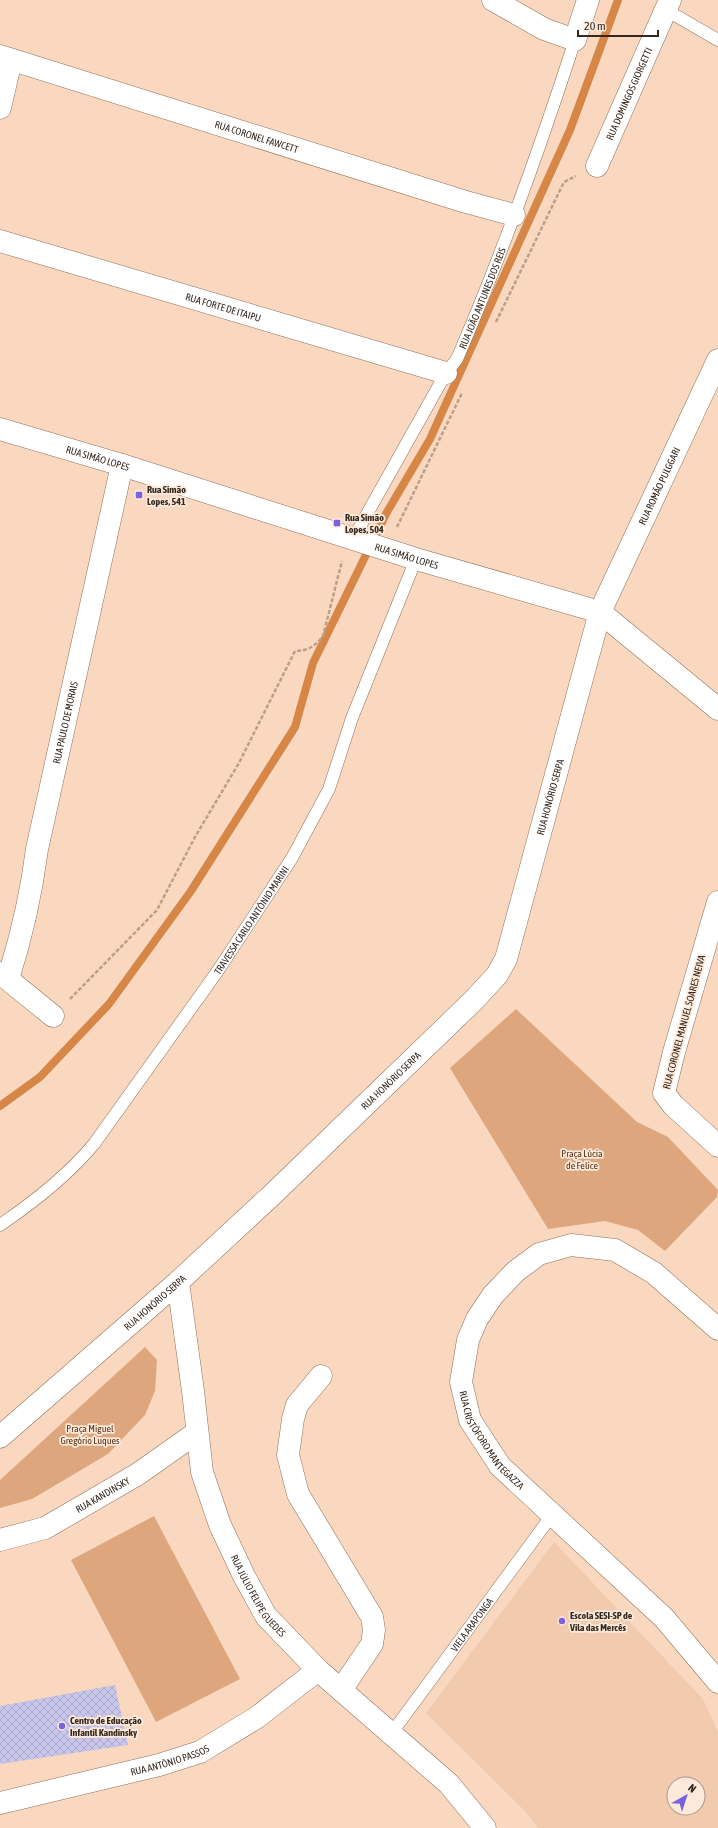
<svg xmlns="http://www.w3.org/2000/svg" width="718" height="1828" font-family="'Asap Condensed',sans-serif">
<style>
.built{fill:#f2caad;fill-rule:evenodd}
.green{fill:#dea67d}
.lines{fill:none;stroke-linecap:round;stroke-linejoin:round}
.stream{stroke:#d68646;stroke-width:8}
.building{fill:url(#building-cross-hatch)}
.service-casing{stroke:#8d6f5a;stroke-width:13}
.minor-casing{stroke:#8d6f5a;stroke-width:23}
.path{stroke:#ba9f8c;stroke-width:2.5;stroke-dasharray:4 2;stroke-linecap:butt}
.service{stroke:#fff;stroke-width:12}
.minor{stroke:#fff;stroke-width:22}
.poi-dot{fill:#7862dd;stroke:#fde9da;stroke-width:1.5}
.labels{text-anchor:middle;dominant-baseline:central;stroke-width:3.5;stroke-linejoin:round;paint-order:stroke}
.street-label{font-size:10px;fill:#34271e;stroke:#fde9da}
.poi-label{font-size:10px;font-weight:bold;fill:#34271e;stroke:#fde9da;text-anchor:start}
.park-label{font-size:10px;fill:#543318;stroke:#fde9da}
</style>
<defs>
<pattern id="building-cross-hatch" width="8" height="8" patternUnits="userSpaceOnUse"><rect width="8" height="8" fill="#c8c6ea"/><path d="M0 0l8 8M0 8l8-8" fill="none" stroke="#acaac8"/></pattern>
</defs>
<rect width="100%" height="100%" fill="#fad8c0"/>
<!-- built -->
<path class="built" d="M554 1542 703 1699 718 1732V1828H538L525 1811 426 1713ZM674 1784H698V1808H674Z"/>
<!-- green -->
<path class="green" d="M516 1009 637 1122 668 1137 718 1190 717 1197 665 1251 638 1230 605 1221 548 1229 450 1068Z
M145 1347 157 1360 155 1391 145 1415 108 1454 32 1499 0 1508V1480Z
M154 1516 240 1679 156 1722 71 1560Z"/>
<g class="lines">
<!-- stream -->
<path class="stream" d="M0 1106 40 1077 109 1004 191 891 295 727 313 663 387 512 430 439 570 130 618 0"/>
</g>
<!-- building -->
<path class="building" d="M115 1685 128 1745 0 1764V1706Z"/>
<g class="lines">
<defs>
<g id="service">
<path d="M666 10 718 40"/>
<path id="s1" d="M353 539 446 373 457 359C502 255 540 148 575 40"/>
<path id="s2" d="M0 1225C34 1202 68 1175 94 1144L217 972 292 858 329 789 352 718 416 559"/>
<path id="s3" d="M391 1734 552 1515"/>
</g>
<g id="minor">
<path d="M493 0 544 29 575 40 588 0"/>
<path id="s4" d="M0 56 466 202 514 215"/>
<path d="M0 108 11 60"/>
<path id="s5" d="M597 166 670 0"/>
<path id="s6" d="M0 241 446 373"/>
<path id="s7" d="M0 429 122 465 416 559 600 612 718 709"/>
<path d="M718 902 674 1052 664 1093 673 1105 718 1146"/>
<path d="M0 973 53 1016"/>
<path id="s8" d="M8 979C22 935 31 896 37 849L122 465"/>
<path id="s9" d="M178 1282 193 1391 202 1472 220 1525 244 1576 266 1616 318 1670 449 1784 485 1828"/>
<path id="s10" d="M718 1329 654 1273 615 1250 571 1245 539 1254 516 1271 493 1295 477 1319 468 1340 461 1382 470 1420 500 1466 664 1618 718 1682"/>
<path d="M321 1376 297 1405 293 1419 288 1455 298 1494 372 1617 374 1630 372 1644 341 1690"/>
<path id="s11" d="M0 1437 178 1282 273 1194 473 1001 497 975 506 959 600 612 718 360"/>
<path id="s12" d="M0 1540 45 1528 138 1474 196 1433"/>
<path id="s13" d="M0 1803 159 1765 200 1752 256 1718 318 1670"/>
</g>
</defs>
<!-- service casing -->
<use href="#service" class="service-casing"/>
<!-- minor casing -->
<use href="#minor" class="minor-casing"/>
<!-- path -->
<path class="path" d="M496 322 564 182 576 176
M397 527 462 393
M70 999 157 910 195 837 239 763 295 651C307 651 316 646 323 636L342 561"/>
<!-- service -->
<use href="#service" class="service"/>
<!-- minor -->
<use href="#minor" class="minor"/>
</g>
<!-- markers -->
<g class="poi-dot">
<rect x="135" y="491" width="8" height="8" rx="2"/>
<rect x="333" y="519" width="8" height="8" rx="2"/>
<circle cx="562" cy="1621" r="4"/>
<circle cx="62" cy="1726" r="4"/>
</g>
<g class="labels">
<!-- street labels -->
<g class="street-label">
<text stroke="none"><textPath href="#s5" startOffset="79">RUA DOMINGOS GIORGETTI</textPath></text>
<text stroke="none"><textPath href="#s4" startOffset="269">RUA CORONEL FAWCETT</textPath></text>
<text stroke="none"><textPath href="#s1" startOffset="274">RUA JOÃO ANTUNES DOS REIS</textPath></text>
<text stroke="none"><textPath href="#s6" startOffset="233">RUA FORTE DE ITAIPU</textPath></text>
<text stroke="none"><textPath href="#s7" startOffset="102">RUA SIMÃO LOPES</textPath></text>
<text stroke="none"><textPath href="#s11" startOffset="1196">RUA ROMÃO PULGGARI</textPath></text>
<text stroke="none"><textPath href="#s7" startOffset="426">RUA SIMÃO LOPES</textPath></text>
<text stroke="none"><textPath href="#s8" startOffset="263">RUA PAULO DE MORAIS</textPath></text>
<text stroke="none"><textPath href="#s11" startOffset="865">RUA HONÓRIO SERPA</textPath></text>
<text stroke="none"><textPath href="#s2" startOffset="398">TRAVESSA CARLO ANTÔNIO MARINI</textPath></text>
<text transform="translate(684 1022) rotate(-75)">RUA CORONEL MANUEL SOARES NEIVA</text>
<text stroke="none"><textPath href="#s11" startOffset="529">RUA HONÓRIO SERPA</textPath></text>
<text stroke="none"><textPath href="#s11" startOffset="205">RUA HONÓRIO SERPA</textPath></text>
<text stroke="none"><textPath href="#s10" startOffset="431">RUA CRISTÓFORO MANTEGAZZA</textPath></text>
<text stroke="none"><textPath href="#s12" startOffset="113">RUA KANDINSKY</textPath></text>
<text stroke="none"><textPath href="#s9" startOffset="328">RUA JÚLIO FELIPE GUEDES</textPath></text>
<text stroke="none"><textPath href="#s3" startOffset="136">VIELA ARAPONGA</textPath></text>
<text stroke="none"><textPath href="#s13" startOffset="175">RUA ANTÔNIO PASSOS</textPath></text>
</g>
<!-- poi labels -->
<g class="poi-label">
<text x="147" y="489">Rua Simão<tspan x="147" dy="12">Lopes, 541</tspan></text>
<text x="345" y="517">Rua Simão<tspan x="345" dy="12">Lopes, 504</tspan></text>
<text x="570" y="1615">Escola SESI-SP de<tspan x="570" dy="12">Vila das Mercês</tspan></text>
<text x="70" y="1720">Centro de Educação<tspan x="70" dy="12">Infantil Kandinsky</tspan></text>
</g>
<!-- park labels -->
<g class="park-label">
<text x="582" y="1153">Praça Lúcia<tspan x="582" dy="12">de Felice</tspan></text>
<text x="90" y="1428">Praça Miguel<tspan x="90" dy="12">Gregório Luques</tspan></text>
</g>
</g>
<!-- north arrow -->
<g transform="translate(686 1796) rotate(39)"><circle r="19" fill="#fde9da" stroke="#ad9b8f"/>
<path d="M0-3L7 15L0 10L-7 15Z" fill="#7862dd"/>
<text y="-6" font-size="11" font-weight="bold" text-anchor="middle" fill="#34271e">N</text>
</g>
<!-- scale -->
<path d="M578 30v6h80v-6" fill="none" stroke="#34271e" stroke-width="2"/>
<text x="584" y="30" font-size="12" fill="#34271e" stroke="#fde9da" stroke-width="3" paint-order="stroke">20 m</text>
</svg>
